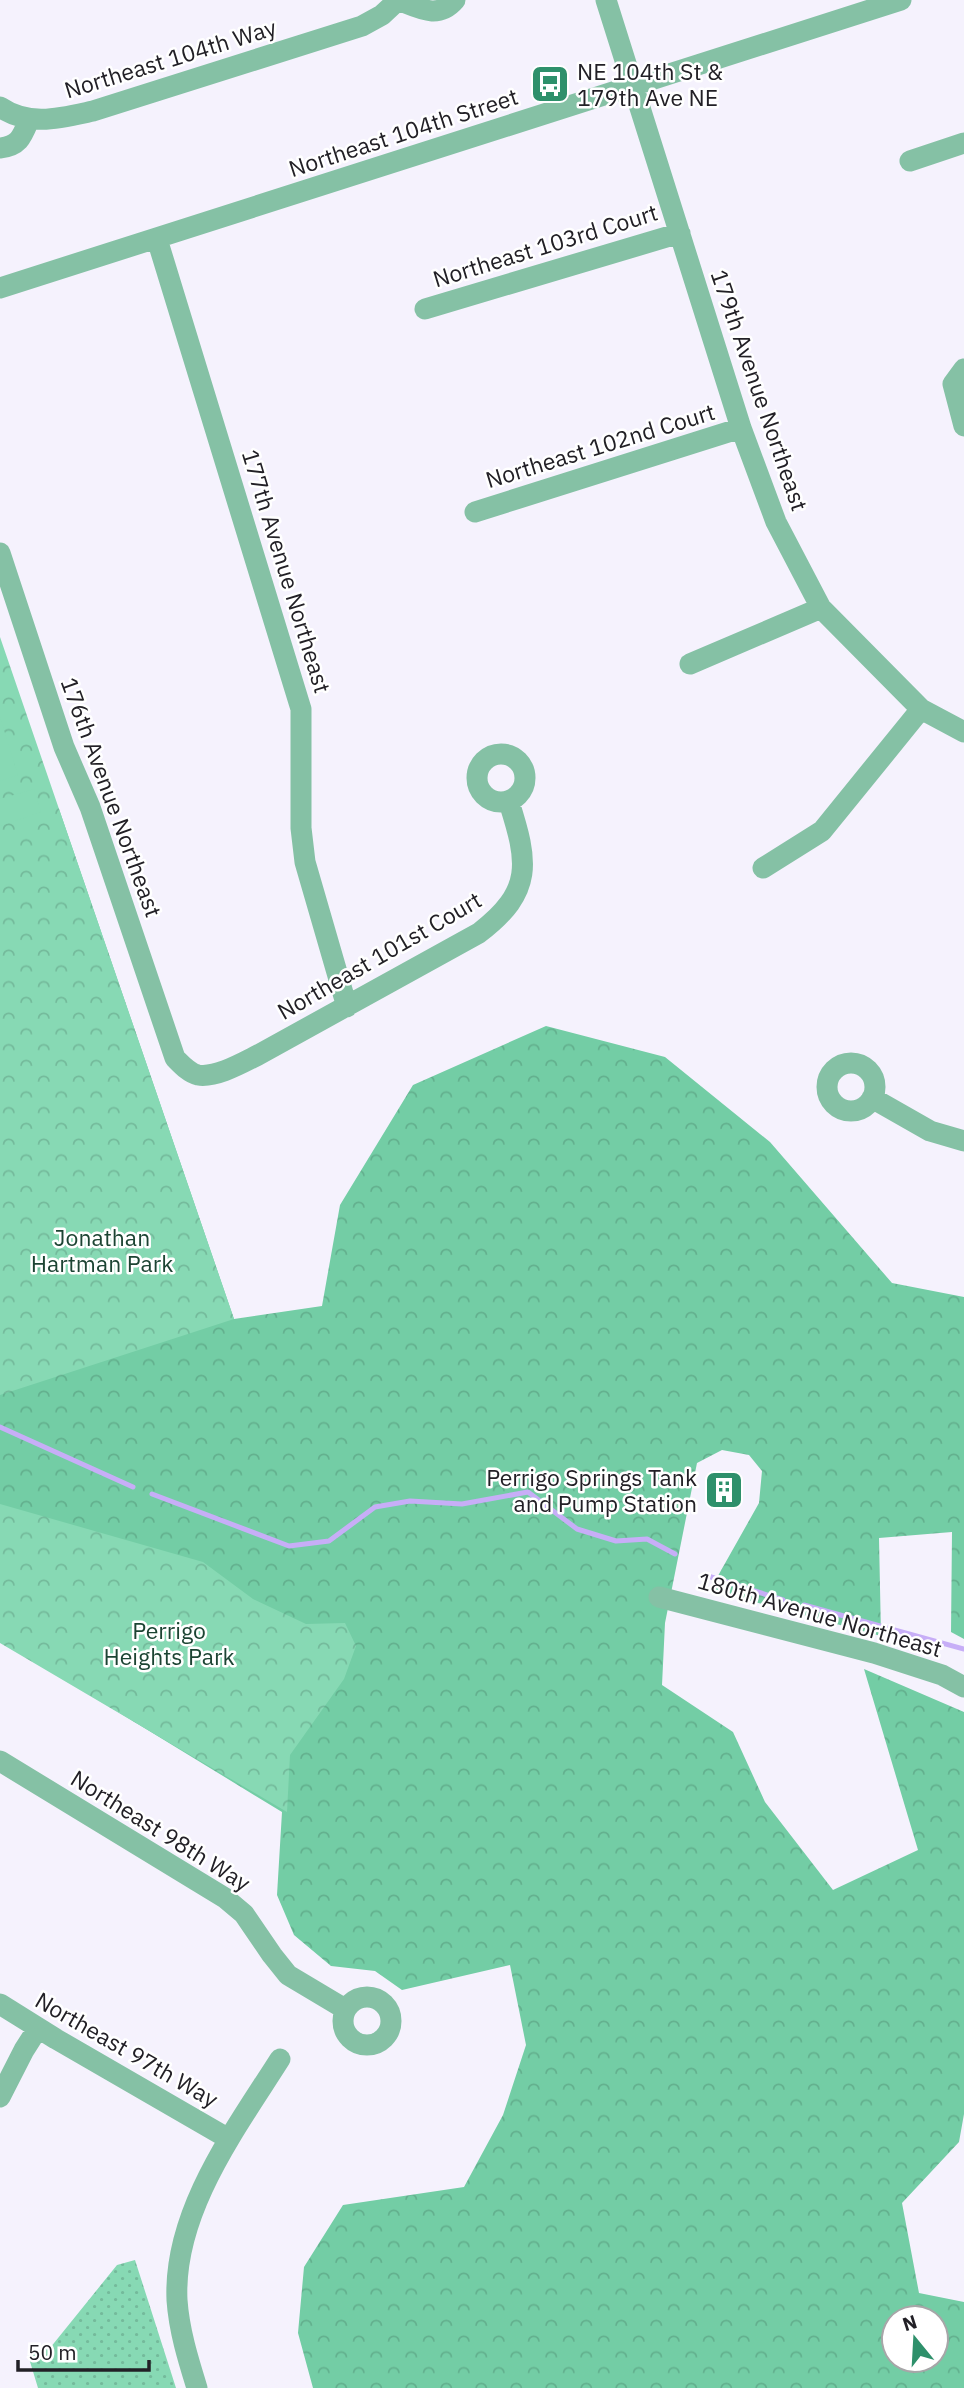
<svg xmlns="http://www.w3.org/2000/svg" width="964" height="2388" font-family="'IBM Plex Sans',sans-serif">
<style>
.grass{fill:url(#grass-dots)}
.forest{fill:url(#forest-crowns);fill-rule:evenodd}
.park{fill:url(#park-crowns)}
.pitch{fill:#87d9b4}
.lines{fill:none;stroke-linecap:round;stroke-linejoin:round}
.stream{stroke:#c7aef7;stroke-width:5}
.minor{stroke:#85c1a5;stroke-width:21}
.labels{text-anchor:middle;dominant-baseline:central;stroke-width:5;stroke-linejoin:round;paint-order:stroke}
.street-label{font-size:23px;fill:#222026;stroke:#fff}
.poi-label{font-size:23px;fill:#222026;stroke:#fff;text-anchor:start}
.park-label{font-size:23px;fill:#1c4433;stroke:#fff}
</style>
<defs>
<pattern id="grass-dots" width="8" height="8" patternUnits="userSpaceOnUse" patternTransform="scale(1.75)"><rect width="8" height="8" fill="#87d9b4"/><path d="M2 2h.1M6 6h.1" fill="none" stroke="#74ba9b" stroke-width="1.8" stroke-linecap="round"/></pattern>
<pattern id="forest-crowns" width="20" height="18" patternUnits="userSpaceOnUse" patternTransform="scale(1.75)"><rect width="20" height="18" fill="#73cda5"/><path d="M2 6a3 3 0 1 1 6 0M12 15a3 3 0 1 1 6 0" fill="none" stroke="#63b08e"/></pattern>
<pattern id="park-crowns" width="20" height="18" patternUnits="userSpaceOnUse" patternTransform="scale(1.75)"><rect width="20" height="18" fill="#87d9b4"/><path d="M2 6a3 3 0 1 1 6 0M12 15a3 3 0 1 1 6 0" fill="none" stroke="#74ba9b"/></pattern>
</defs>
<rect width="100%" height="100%" fill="#f5f2fd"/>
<!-- grass -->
<path class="grass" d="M135 2260 176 2388H38L28 2355 50 2348 117 2265Z"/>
<!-- forest -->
<path class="forest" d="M59 809 234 1319 322 1306 340 1205 413 1085 546 1026 665 1057 770 1142 892 1283 964 1297V1639L951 1632 952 1532 879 1538 881 1636 710 1590 759 1503 762 1471 749 1455 722 1450 697 1463 665 1623 662 1685 733 1732 765 1802 833 1890 918 1850 864 1669 964 1712V2114L959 2142 902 2203 919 2293 964 2302V2388H313L298 2333 304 2267 343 2205 464 2187 503 2115 526 2045 510 1965 402 1990 375 1971 331 1966 294 1935 277 1895 282 1812 10 1646 0 1629V827ZM894 2318H936V2360H894Z"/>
<!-- park -->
<path class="park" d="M0 637 234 1319 0 1395Z
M0 1504 203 1562 253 1599 306 1624 345 1623 356 1646 344 1679 290 1755 287 1812 0 1643Z"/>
<!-- pitch -->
<path class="pitch" d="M0 717 18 775 0 781Z
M34 789 41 812 0 826V799Z"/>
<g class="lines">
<!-- stream -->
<path class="stream" d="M0 1427 133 1487
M152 1494 289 1546 329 1541 375 1507 410 1501 462 1504 528 1492 577 1529 616 1541 647 1539 675 1554
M705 1575 783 1600
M804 1605 964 1649"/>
<!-- minor -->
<path class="minor" d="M398 0C419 8 438 20 455 0
M606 0 741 428 776 522 821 608 921 709 964 732
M0 107C29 127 61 118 93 111L362 26 382 15 398 0
M0 148C19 146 22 137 29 120
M910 161 964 143
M157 239 301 709V828L305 862 347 1007
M0 288 901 0
M425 309 680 233
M964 369 953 384 964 426
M475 512 741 428
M0 553 64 747 90 807 175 1058C181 1064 189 1073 198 1075 216 1078 242 1063 258 1055L479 933C534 891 528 862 509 802
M690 664 821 608
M477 778a24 24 0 1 1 48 0a24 24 0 1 1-48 0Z
M763 868 822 831 921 709
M827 1087a24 24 0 1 1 48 0a24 24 0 1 1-48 0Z
M872 1098 930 1131 964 1141
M659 1597 874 1653 942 1675 964 1687
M0 1761 225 1898 244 1914 272 1955 288 1975 345 2009
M343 2021a24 24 0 1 1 48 0a24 24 0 1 1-48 0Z
M0 2004 56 2039 229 2139
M0 2097 24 2050 38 2028
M197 2388C188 2359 179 2330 177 2300 173 2212 235 2130 280 2059"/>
</g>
<!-- icons -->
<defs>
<symbol id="bus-square" viewBox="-11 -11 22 22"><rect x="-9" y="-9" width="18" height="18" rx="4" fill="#2e906b" stroke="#fff"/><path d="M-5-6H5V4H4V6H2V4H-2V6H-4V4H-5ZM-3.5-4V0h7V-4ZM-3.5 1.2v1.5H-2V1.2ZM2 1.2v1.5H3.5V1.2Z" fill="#fff"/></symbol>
<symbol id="building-square" viewBox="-11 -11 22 22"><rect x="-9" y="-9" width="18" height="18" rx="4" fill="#2e906b" stroke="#fff"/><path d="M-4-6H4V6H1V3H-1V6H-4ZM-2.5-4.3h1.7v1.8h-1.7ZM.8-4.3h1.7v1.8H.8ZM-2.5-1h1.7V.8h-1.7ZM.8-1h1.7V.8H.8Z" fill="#fff"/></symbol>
</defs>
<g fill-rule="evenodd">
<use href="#bus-square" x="528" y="62" width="44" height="44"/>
<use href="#building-square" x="702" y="1468" width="44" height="44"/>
</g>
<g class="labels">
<!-- street labels -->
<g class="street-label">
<text transform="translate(170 58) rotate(-17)">Northeast 104th Way</text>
<text transform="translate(403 132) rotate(-18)">Northeast 104th Street</text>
<text transform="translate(545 245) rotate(-17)">Northeast 103rd Court</text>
<text transform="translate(760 390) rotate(71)">179th Avenue Northeast</text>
<text transform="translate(600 445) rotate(-17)">Northeast 102nd Court</text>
<text transform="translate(287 571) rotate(73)">177th Avenue Northeast</text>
<text transform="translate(112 797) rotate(70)">176th Avenue Northeast</text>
<text transform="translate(379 955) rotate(-30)">Northeast 101st Court</text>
<text transform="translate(820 1614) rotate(16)">180th Avenue Northeast</text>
<text transform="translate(161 1830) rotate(32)">Northeast 98th Way</text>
<text transform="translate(127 2049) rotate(30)">Northeast 97th Way</text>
</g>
<!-- poi labels -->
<g class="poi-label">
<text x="577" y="71">NE 104th St &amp;<tspan x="577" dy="26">179th Ave NE</tspan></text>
<text x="697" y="1477" text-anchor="end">Perrigo Springs Tank<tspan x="697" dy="26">and Pump Station</tspan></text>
</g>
<!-- park labels -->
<g class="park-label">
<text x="102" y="1237">Jonathan<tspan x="102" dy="26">Hartman Park</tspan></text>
<text x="169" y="1630">Perrigo<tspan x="169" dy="26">Heights Park</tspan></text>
</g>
</g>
<!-- north arrow -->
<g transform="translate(915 2339) rotate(342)"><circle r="33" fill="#ffffff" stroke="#a7a6a8" stroke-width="2"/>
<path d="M0-5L12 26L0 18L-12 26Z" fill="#2e906b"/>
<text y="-10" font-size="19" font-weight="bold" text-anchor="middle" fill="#222026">N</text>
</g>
<!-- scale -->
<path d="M18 2360v10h131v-10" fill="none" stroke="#222026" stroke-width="3.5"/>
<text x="28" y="2360" font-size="21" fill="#222026" stroke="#ffffff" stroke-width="5" paint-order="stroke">50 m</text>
</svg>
